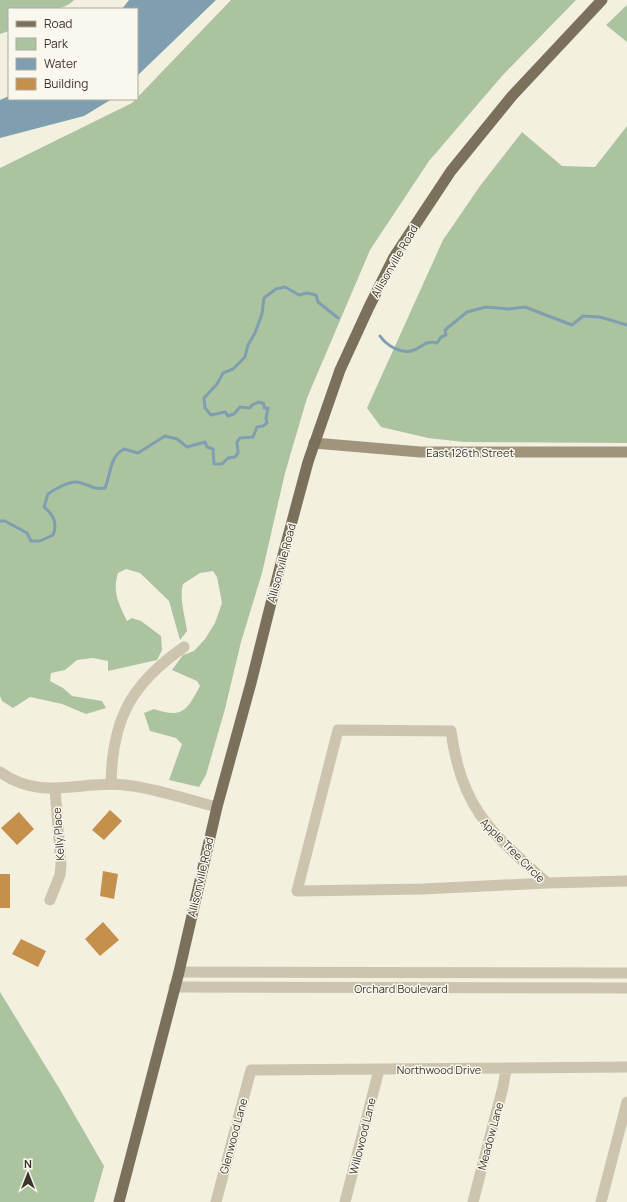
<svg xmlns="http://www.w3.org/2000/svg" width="627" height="1202" font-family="Manrope,sans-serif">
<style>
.green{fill:#acc3a0}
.water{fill:#7f9fb0}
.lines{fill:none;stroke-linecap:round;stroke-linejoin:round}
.stream{stroke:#7f9fb0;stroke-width:3}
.building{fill:#c58f4c}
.minor{stroke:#ccc4ac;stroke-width:11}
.secondary{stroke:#a0947d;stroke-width:11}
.primary{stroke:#7b705c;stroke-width:11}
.labels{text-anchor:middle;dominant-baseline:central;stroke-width:3;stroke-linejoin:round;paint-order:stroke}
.street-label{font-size:11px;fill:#3a342b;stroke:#faf8ed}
</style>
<rect width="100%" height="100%" fill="#f3f0e0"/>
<!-- green -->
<path class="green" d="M0 0H74C63 14 26 9 9 9V31L0 34Z
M231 0H576L502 76 429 161 370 250 307 398 285 473 262 573 241 642 225 709 206 775 199 787 169 780 182 744 176 738 150 731 144 713 154 709C183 719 187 710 200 686L197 681 172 670 183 655 194 651 205 639 215 623 222 603 217 577 213 571 200 573 183 584C179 599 185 615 187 631L180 640 169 601 140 573 126 569 118 573C112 592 119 604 127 621L132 618 141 621 161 636 162 650 157 660 108 671V661L93 658 77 660 65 670 51 673 50 681 63 688 72 696 102 701 106 708 86 714 62 704 30 697 13 708 2 701 0 696V168L132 103Z
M627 5V42L606 25Z
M627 126V443L464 442 428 438 381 427 367 408 443 240 480 186 522 132 562 166 595 167Z
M0 992 59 1088 104 1166 94 1202H0Z"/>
<!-- water -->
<path class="water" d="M129 0H216L137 76V9H122Z
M9 96V99H112L84 116 0 138V100Z"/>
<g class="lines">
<!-- stream -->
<path class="stream" d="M380 336C387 346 402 355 414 350 423 347 425 340 437 343L441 337 446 335 445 330 467 312 486 307 509 309 525 307 572 325 583 316 600 317 627 325
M0 521H5L27 533 31 541H40L53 535C58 523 53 514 44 507L48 494C55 489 69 481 77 482 89 484 92 490 105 488 111 473 110 456 124 449L138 453 165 436 177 439 187 447 205 442 207 447 213 449 214 464H222L228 458 235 457 238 453 237 442 240 438 253 437 257 427 263 426 267 423 266 418 268 408H264V404L259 402 252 405 250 408 240 407 234 414 228 416 225 412 211 415 205 408 204 398 217 384 223 373 233 369 245 357 248 345 255 333 262 314 264 298 276 289 285 287 299 295 307 293 316 295 318 302 338 318"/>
</g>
<!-- building -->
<path class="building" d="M110 810 122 821 104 840 92 830Z
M19 812 34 829 17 845 1 828Z
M103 871 118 874 114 899 100 896Z
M0 874H10V908H0Z
M103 922 119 940 100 956 85 939Z
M21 939 46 951 38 967 12 954Z"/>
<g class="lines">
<!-- minor -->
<path class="minor" d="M338 730 451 731C461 809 492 833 547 883L423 889 297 891Z
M0 772C42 802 80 780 125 785 156 788 187 800 217 807
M111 784C112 719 131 684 184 647
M547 883 627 881
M50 900 60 875 61 865 55 789
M179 972 627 973
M174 987 627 988
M216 1202 251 1070 627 1067
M345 1202 379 1070
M473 1202 503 1087 506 1069
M601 1202 627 1102"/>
<!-- secondary -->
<path class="secondary" d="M314 443 420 452H627"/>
<!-- primary -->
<path class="primary" d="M119 1202 179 972 217 807 251 683 283 555 308 462 340 370 369 307 394 257 451 171 512 96 602 0"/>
</g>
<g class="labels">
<!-- street labels -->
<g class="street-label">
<text transform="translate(394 261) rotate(-60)">Allisonville Road</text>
<text x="470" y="452">East 126th Street</text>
<text transform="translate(281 563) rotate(-75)">Allisonville Road</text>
<text transform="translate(58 834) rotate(-94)">Kelly Place</text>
<text transform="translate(513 850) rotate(45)">Apple Tree Circle</text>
<text transform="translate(200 877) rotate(-77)">Allisonville Road</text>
<text x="401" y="988">Orchard Boulevard</text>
<text x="439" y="1069">Northwood Drive</text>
<text transform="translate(233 1136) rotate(-75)">Glenwood Lane</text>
<text transform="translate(362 1136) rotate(-76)">Willowood Lane</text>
<text transform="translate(490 1136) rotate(-75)">Meadow Lane</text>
</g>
</g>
<!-- legend -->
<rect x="8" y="8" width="130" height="92" fill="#faf8ed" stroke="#adaa9f"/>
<rect x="16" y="21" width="20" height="6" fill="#7b705c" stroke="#adaa9f"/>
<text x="44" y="28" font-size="12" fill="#3a342b">Road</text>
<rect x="16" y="38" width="20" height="12" fill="#acc3a0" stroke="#adaa9f"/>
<text x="44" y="48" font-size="12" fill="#3a342b">Park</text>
<rect x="16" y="58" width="20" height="12" fill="#7f9fb0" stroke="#adaa9f"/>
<text x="44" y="68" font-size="12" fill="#3a342b">Water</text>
<rect x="16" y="78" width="20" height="12" fill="#c58f4c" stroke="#adaa9f"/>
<text x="44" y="88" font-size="12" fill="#3a342b">Building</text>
<!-- north arrow -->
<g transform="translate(28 1174)" stroke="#faf8ed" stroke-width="3" paint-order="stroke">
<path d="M0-3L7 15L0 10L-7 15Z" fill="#3a342b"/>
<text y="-6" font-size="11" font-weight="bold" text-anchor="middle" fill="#3a342b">N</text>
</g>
</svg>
